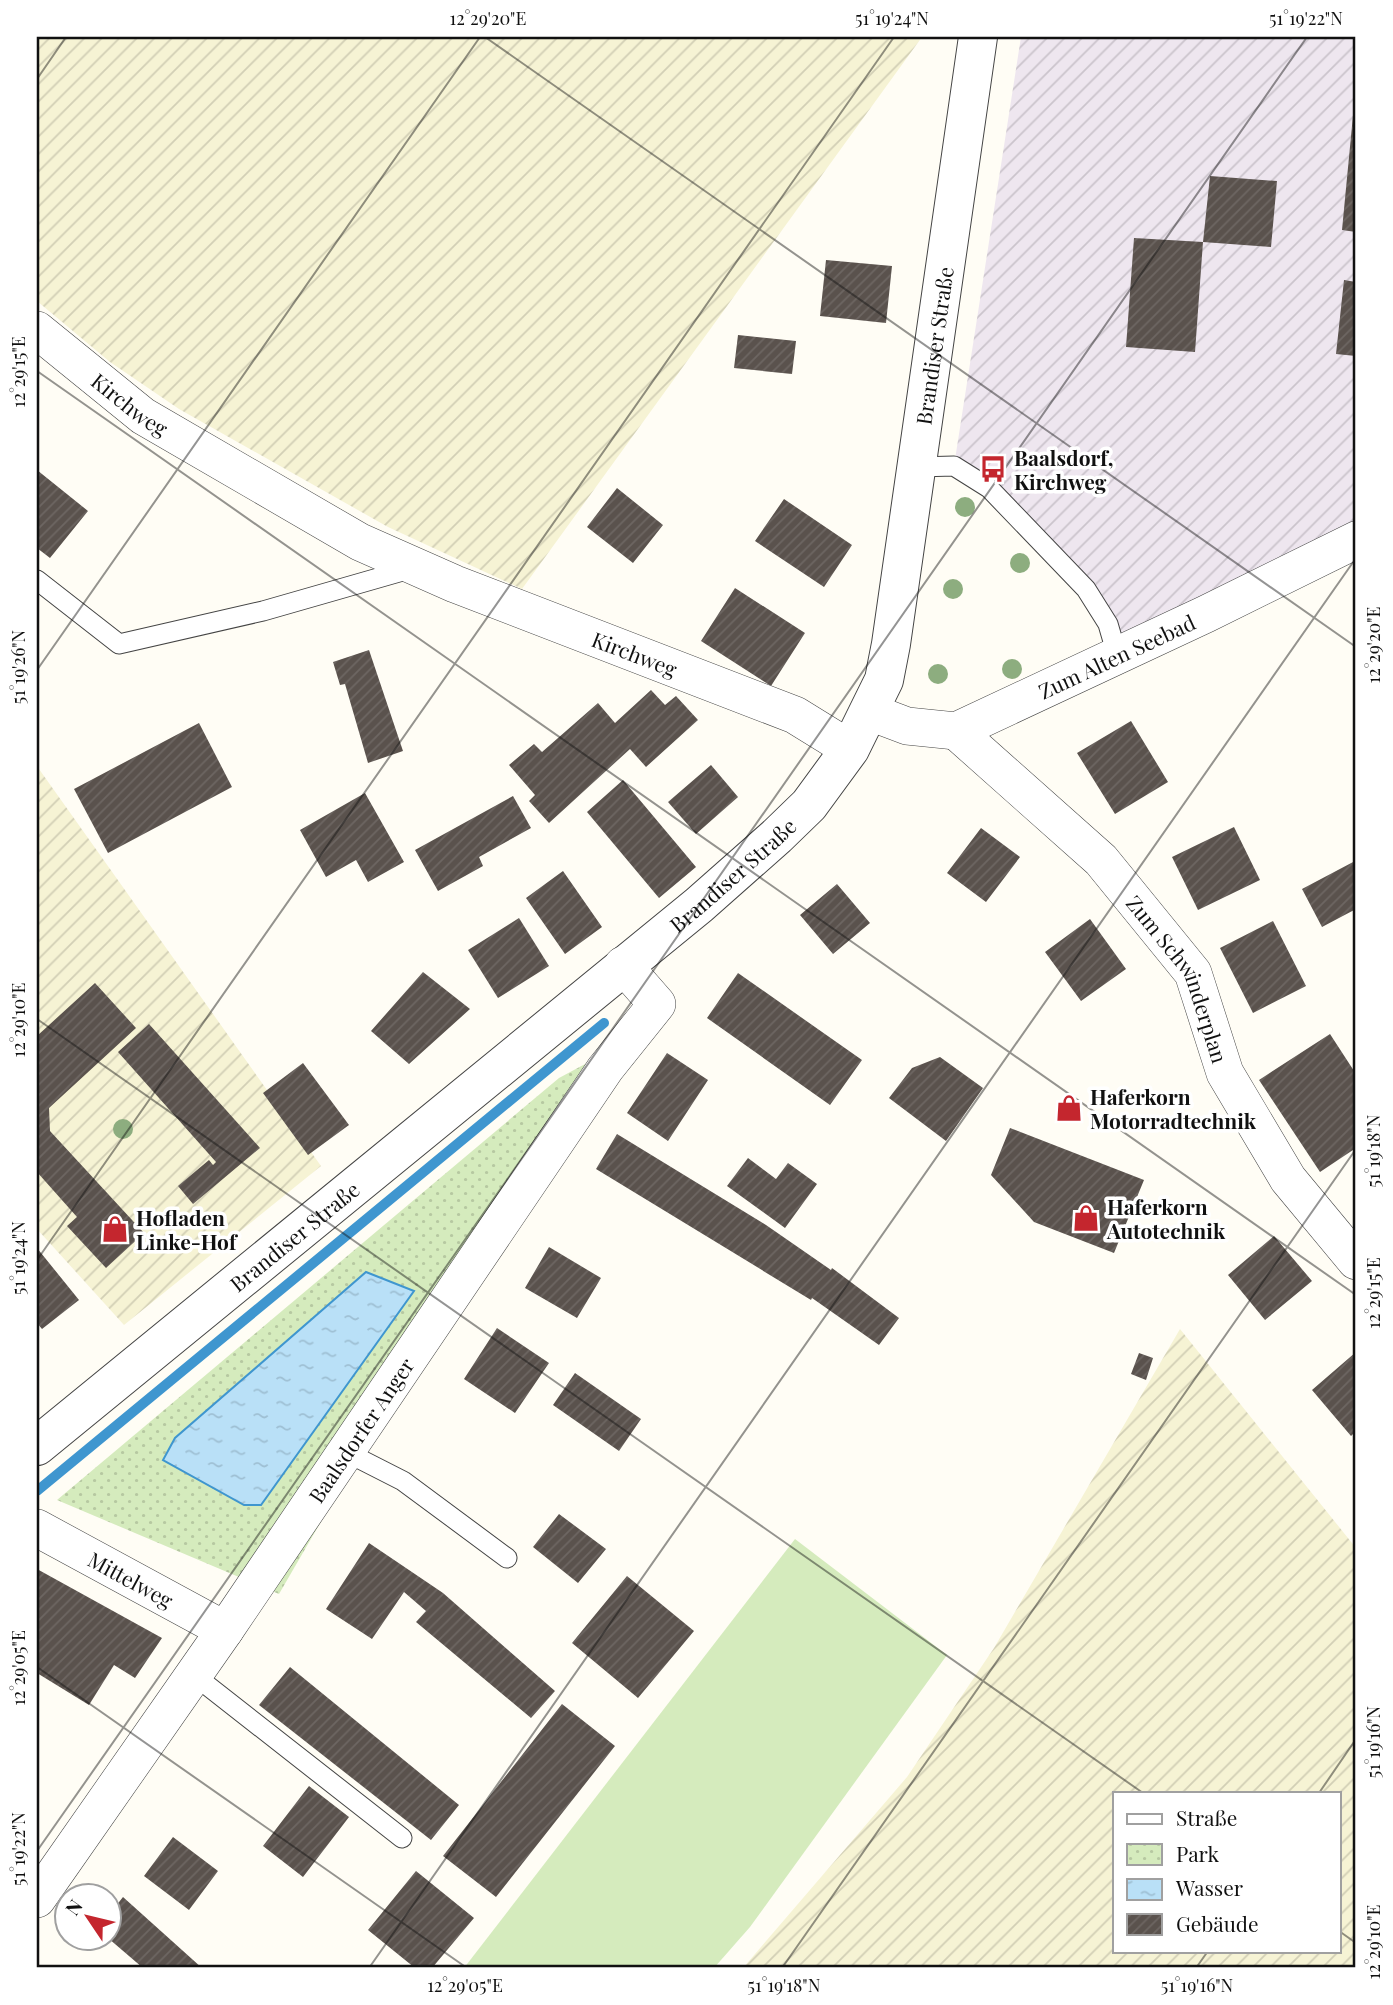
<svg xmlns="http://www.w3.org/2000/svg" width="1393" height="2005" font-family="'Playfair Display',serif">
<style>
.industrial{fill:url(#industrial-furrows)}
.farmland{fill:url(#farmland-furrows);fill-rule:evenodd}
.park{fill:url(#park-dots)}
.garden{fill:#d5ebbd}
.water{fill:url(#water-ripples);stroke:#3f96cf;stroke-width:2}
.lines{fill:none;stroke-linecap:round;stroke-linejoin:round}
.stream{stroke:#3f96cf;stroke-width:10}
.building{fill:url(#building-hatch)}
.service-casing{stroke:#444;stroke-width:21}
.minor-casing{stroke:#444;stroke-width:38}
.tertiary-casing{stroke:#444;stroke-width:40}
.service{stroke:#fff;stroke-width:19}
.minor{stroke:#fff;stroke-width:37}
.tertiary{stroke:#fff;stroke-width:38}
.tree{fill:#8dad7f}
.ticks{fill:none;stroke:#111;stroke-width:2;stroke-opacity:0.45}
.labels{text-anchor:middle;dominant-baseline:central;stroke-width:7;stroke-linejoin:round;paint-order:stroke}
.street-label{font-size:21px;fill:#111;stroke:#fff}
.poi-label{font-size:21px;font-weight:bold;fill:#111;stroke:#fff;text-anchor:start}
.neatline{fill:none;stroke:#111;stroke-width:2.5}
.ticks-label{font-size:18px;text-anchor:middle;fill:#111}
</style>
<defs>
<pattern id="industrial-furrows" width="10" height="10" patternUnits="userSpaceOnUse" patternTransform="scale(1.75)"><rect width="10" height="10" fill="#eee6ef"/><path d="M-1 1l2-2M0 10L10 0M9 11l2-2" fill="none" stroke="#cbc4cc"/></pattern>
<pattern id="farmland-furrows" width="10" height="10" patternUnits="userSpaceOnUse" patternTransform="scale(1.75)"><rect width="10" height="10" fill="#f6f3d4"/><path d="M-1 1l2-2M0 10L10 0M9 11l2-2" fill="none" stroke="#d2cfb5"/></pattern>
<pattern id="park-dots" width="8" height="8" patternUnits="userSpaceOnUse" patternTransform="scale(1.75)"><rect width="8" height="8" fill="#d5ebbd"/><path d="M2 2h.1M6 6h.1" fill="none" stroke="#b6c8a1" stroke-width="1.8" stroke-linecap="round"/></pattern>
<pattern id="water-ripples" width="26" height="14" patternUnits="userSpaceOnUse" patternTransform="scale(1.75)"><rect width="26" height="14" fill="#b9e0f7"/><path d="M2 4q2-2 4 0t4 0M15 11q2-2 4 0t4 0" fill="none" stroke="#9ebfd3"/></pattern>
<pattern id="building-hatch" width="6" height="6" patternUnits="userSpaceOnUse" patternTransform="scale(1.75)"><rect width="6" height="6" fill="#5a524d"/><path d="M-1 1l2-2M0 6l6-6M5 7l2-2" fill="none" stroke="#6d6662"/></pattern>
</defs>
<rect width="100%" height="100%" fill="#fffdf5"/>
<!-- industrial -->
<path class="industrial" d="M1021 37H1356V540L1117 655 1086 589 954 466Z"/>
<!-- farmland -->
<path class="farmland" d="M37 37H922L522 589 388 527 179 409 110 362 37 301Z
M39 769 321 1166 124 1325 37 1229V770Z
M1180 1329 1356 1548V1968H743L907 1777 994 1648ZM1115 1793H1339V1951H1115Z"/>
<!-- park -->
<path class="park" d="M587 1063 279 1594 57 1500 559 1078Z"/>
<!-- garden -->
<path class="garden" d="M795 1539 947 1655 750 1927 714 1968H464Z"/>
<!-- water -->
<path class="water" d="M366 1272 414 1291 261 1505H244L163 1460 175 1438Z"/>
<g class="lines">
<!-- stream -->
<path class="stream" d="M37 1491 604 1023"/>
</g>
<!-- building -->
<path class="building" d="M1354 105H1356V232L1342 230Z
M1210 176 1277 181 1271 247 1203 242 1195 352 1126 347 1134 238 1203 242Z
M826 260 892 266 886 323 820 316Z
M1344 280 1356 282V356L1336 354Z
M738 335 796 341 792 374 734 368Z
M37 470 88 511 50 558 37 548Z
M617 488 663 525 633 563 587 527Z
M784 499 852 545 824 587 755 541Z
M735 588 805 633 771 686 701 641Z
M369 650 403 751 368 763 345 684 340 685 333 662Z
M651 690 665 705 676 696 698 720 646 767 630 749 549 823 529 801 535 795 509 765 534 744 542 752 598 703 615 723Z
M1131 721 1168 782 1115 814 1077 753Z
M199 723 232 787 108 853 74 789Z
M711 765 738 797 696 834 668 802Z
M623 780 696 867 659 898 587 812Z
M365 793 404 862 368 882 356 860 326 877 300 830Z
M513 796 531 828 479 857 483 866 438 891 415 850Z
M1234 827 1260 880 1198 910 1172 857Z
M981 828 1020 857 986 902 947 873Z
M1355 861 1356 909 1322 927 1302 889Z
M563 871 602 927 565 954 526 898Z
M837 884 870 923 833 954 800 915Z
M519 918 549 966 498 998 468 950Z
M1090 919 1126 969 1081 1001 1045 952Z
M1273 921 1306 986 1253 1013 1220 948Z
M423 972 470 1009 409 1064 371 1031Z
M738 973 862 1060 830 1105 707 1018Z
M95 983 136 1028 49 1108 50 1131 144 1233 106 1268 67 1226 77 1217 37 1172V1036Z
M149 1024 260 1148 193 1204 178 1186 209 1160 213 1165 216 1162 118 1052Z
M1330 1034 1356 1074V1148L1320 1172 1259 1080Z
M667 1053 708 1080 668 1141 627 1113Z
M940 1057 983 1088 946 1141 889 1098 912 1068Z
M303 1063 349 1125 308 1155 263 1093Z
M1010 1128 1144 1180 1114 1253 1034 1222 991 1175Z
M617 1134 766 1225 831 1270 832 1268 899 1318 879 1345 812 1298 811 1300 596 1169Z
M748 1158 776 1179 788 1163 817 1184 785 1228 727 1186Z
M1274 1236 1312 1281 1265 1320 1228 1275Z
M549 1247 601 1278 577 1318 525 1288Z
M37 1248 79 1300 42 1329 37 1323Z
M497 1328 549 1363 515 1413 464 1379Z
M1356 1352V1431L1351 1436 1312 1390Z
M1139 1353 1153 1358 1146 1380 1131 1374Z
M575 1373 641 1419 619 1451 553 1405Z
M559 1514 606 1549 578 1583 533 1547Z
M369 1543 443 1593 555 1691 531 1718 416 1622 426 1611 404 1592 372 1639 326 1609Z
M37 1569 162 1638 135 1678 114 1665 89 1705 37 1673Z
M627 1576 694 1631 638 1698 572 1643Z
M290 1667 459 1805 431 1840 259 1705Z
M562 1704 615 1746 496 1897 443 1856Z
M309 1786 349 1817 303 1877 263 1846Z
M173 1837 218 1871 189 1910 144 1876Z
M416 1871 474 1918 432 1968H415L368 1930Z
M123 1897 202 1968H143L108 1938V1916Z"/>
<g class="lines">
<defs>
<path id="service" d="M917 467 954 466 989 488 1086 589 1108 624 1117 655
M37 580 119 644 263 611 413 568
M346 1452 403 1481 507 1558
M194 1675 402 1838"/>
<g id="minor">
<path id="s1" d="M37 330 143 416 360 542 455 584 795 715 850 749"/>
<path id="s2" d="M870 712 907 726 956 731 1206 614 1356 540"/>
<path id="s3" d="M956 731 1101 860 1193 973 1225 1073 1288 1179 1356 1261"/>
<path id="s4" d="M37 1528 225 1630"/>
<path id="s5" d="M37 1899 225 1630 605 1069 657 1004 623 965"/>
</g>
<g id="tertiary">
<path id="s6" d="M37 1446 699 905 777 836 809 805 850 749 884 680 891 644 978 37"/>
</g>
</defs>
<!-- service casing -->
<use href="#service" class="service-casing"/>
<!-- minor casing -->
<use href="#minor" class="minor-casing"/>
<!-- tertiary casing -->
<use href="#tertiary" class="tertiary-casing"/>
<!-- service -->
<use href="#service" class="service"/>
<!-- minor -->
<use href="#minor" class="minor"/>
<!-- tertiary -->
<use href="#tertiary" class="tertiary"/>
</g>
<!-- trees -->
<g class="tree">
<circle cx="965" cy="507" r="10"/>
<circle cx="1020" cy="563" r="10"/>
<circle cx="953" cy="589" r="10"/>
<circle cx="1012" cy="669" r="10"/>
<circle cx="938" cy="674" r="10"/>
<circle cx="123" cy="1129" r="10"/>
</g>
<!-- ticks -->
<path class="ticks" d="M485 37 1356 647M37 79 66 37M37 371 1356 1295M37 670 480 37M37 1019 1143 1793M37 1260 894 37M37 1667 467 1968M1319 1793 1356 1739M37 1851 1307 37M1339 1931 1356 1943M369 1968 1356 558M782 1968 1356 1149M1196 1968 1208 1951"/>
<!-- icons -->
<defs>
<symbol id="bus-bare" viewBox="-9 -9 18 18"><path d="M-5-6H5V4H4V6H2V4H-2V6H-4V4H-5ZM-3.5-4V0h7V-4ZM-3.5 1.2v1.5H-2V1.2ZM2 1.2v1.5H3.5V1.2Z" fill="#c4262e" stroke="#fff" stroke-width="2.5" paint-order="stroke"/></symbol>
<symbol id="shop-bare" viewBox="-9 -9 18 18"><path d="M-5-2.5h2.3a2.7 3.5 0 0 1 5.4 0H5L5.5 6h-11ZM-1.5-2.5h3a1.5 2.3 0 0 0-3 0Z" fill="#c4262e" stroke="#fff" stroke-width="2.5" paint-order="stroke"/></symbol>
</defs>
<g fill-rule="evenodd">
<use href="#bus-bare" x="974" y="450" width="38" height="38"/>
<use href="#shop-bare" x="1050" y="1089" width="38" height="38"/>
<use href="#shop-bare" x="1067" y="1199" width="38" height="38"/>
<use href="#shop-bare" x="96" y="1210" width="38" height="38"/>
</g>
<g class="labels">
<!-- street labels -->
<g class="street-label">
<text stroke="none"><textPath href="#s6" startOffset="1488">Brandiser Straße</textPath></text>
<text stroke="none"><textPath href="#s1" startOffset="119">Kirchweg</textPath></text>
<text stroke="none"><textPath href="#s1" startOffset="684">Kirchweg</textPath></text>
<text stroke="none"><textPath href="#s2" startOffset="266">Zum Alten Seebad</textPath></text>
<text stroke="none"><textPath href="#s6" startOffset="900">Brandiser Straße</textPath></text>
<text stroke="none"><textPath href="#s3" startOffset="338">Zum Schwinderplan</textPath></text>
<text stroke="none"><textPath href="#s6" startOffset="332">Brandiser Straße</textPath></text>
<text stroke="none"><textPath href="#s5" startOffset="570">Baalsdorfer Anger</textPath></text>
<text stroke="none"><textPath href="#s4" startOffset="107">Mittelweg</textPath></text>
</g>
<!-- poi labels -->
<g class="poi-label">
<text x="1014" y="457">Baalsdorf,<tspan x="1014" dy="24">Kirchweg</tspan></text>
<text x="1090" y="1096">Haferkorn<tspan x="1090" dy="24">Motorradtechnik</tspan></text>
<text x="1107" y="1206">Haferkorn<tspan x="1107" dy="24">Autotechnik</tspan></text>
<text x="136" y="1217">Hofladen<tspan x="136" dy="24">Linke-Hof</tspan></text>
</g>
</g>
<!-- border -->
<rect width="1393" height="2005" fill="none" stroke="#ffffff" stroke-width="77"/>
<!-- legend -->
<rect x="1113" y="1792" width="228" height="161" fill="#ffffff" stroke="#a0a0a0" stroke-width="2"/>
<rect x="1127" y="1814" width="35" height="10" fill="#ffffff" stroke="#a0a0a0" stroke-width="2"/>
<text x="1176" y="1826" font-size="21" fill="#111111">Straße</text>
<rect x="1127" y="1844" width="35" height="21" fill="url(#park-dots)" stroke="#a0a0a0" stroke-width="2"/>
<text x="1176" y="1862" font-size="21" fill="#111111">Park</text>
<rect x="1127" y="1879" width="35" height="21" fill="url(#water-ripples)" stroke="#a0a0a0" stroke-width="2"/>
<text x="1176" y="1896" font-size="21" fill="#111111">Wasser</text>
<rect x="1127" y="1914" width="35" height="21" fill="url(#building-hatch)" stroke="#a0a0a0" stroke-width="2"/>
<text x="1176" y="1932" font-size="21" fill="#111111">Gebäude</text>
<!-- north arrow -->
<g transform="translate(88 1917) rotate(305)"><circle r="33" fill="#ffffff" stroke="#a0a0a0" stroke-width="2"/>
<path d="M0-5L12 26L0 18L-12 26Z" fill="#c4262e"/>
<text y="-10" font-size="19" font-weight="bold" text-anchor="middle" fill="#111111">N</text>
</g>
<rect x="38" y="38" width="1316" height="1928" class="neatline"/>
<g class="ticks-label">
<text x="488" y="25">12°29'20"E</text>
<text x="892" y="25">51°19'24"N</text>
<text x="1306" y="25">51°19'22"N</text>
<text transform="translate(19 372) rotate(-90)" y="6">12°29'15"E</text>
<text transform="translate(1374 645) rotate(-90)" y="6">12°29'20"E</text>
<text transform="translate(19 667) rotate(-90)" y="6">51°19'26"N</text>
<text transform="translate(19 1020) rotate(-90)" y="6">12°29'10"E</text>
<text transform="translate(1374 1151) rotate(-90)" y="6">51°19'18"N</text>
<text transform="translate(19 1258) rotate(-90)" y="6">51°19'24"N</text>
<text transform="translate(1374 1293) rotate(-90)" y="6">12°29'15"E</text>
<text transform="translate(19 1668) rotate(-90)" y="6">12°29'05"E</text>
<text transform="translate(1374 1742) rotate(-90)" y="6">51°19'16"N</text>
<text transform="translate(19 1849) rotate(-90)" y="6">51°19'22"N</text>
<text transform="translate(1374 1942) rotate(-90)" y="6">12°29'10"E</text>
<text x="465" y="1992">12°29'05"E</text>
<text x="784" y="1992">51°19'18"N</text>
<text x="1197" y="1992">51°19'16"N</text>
</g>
</svg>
